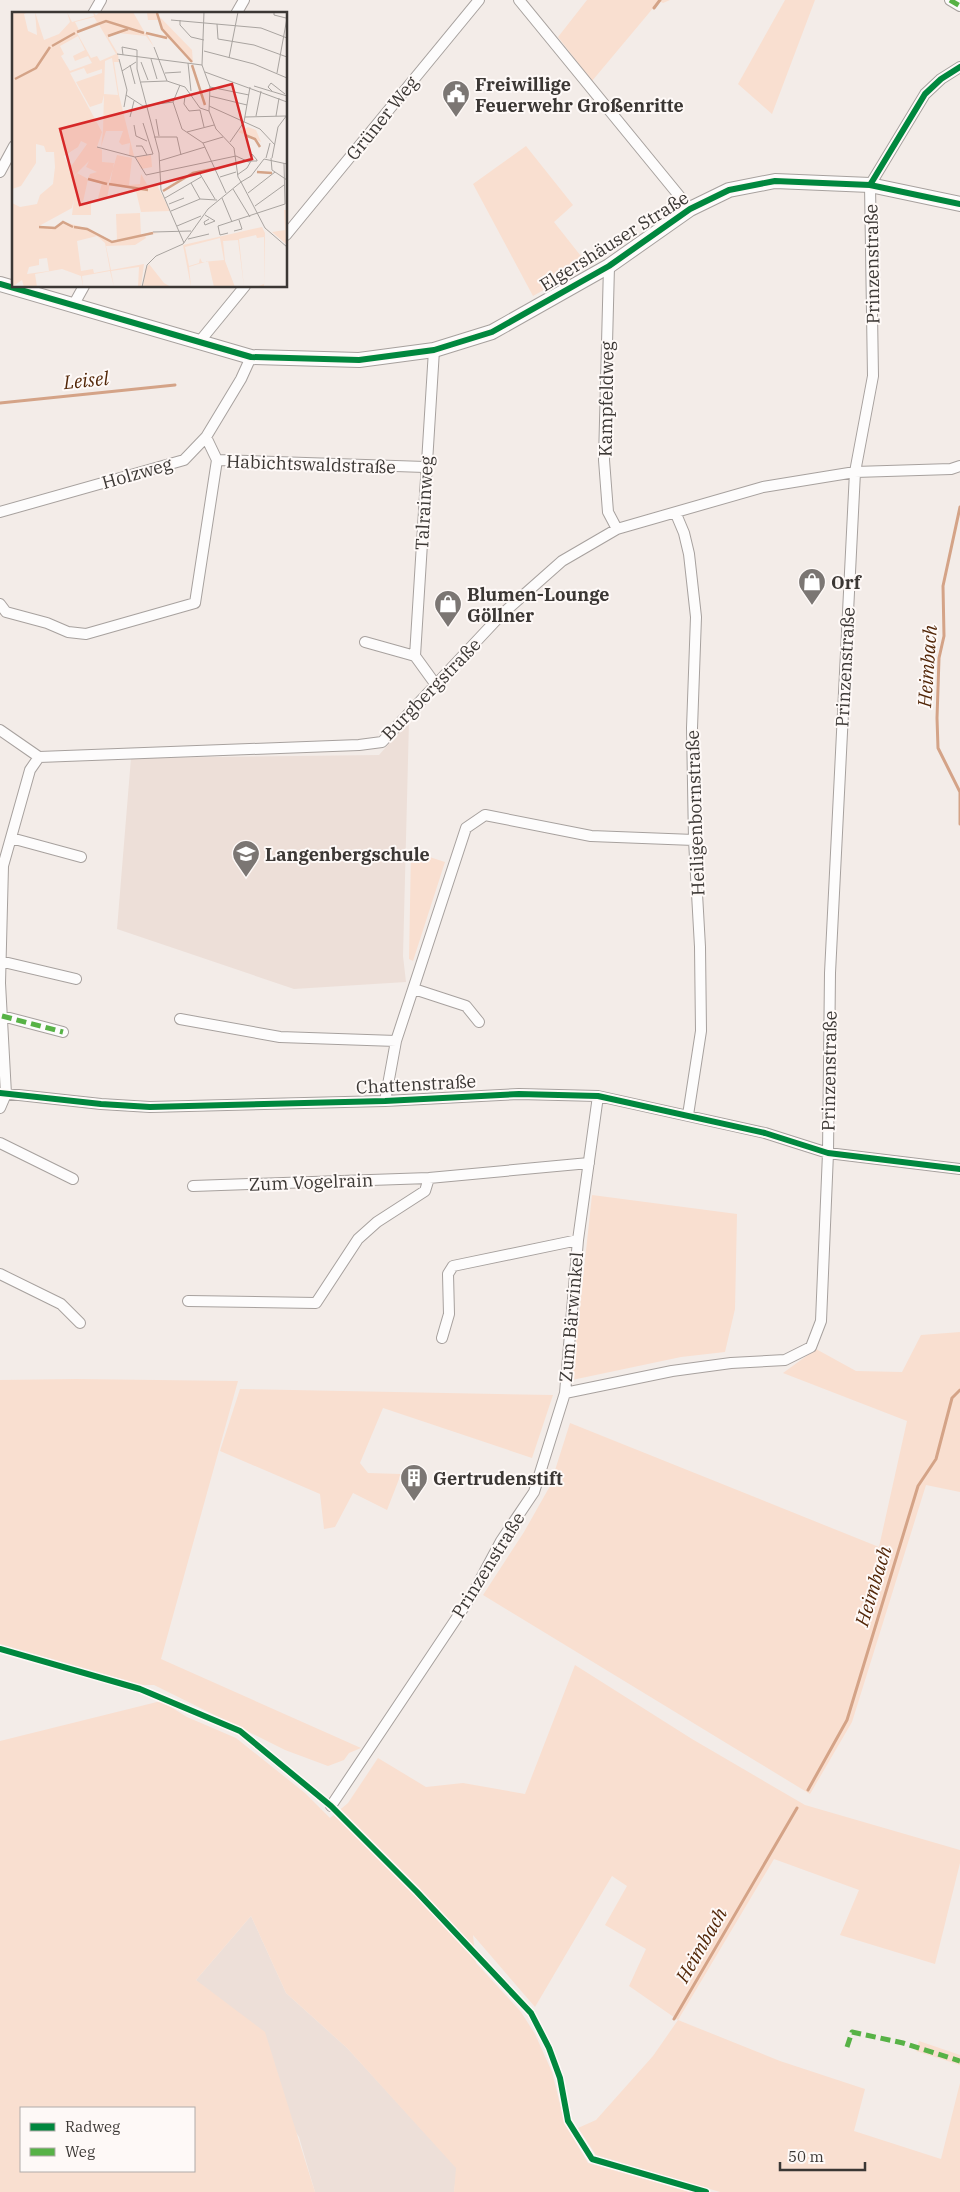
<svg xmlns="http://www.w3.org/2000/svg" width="960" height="2192" font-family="'IBM Plex Serif',serif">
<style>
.built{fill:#eddfd8}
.green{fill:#f9dfd0;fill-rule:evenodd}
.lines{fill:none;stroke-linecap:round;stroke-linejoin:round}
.stream{stroke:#d4a387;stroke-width:3}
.street-casing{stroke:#a7a19e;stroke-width:12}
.secondary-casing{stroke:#a7a19e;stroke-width:16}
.street{stroke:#fdfcfc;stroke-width:10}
.secondary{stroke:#fdfcfc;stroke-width:14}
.quiet{stroke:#57b246;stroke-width:5;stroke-dasharray:10 5;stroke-linecap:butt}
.cycleway-casing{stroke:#fef9f7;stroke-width:9}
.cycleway{stroke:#00873e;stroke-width:6}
.labels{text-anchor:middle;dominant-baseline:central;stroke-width:4;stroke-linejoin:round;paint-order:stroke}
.poi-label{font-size:18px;font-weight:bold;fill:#3b3734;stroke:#fef9f7;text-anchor:start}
.street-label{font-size:18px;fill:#3b3734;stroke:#fef9f7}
.water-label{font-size:19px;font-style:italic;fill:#522607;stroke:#fef9f7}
.inset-river{fill:none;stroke:#d4a387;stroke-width:2.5}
.inset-road{fill:none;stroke:#a9a4a0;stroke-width:1}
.view{fill:#d62828;fill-opacity:0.15;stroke:#d62828;stroke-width:2.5}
.inset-edge{fill:none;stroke:#3b3734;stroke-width:2.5}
</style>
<rect width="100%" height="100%" fill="#f3ece8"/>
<!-- built -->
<path class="built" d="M409 721 403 956 406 982 294 989 117 929 131 758 379 755Z
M251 1916 286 1993 347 2048 457 2168 454 2192H315L299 2137 196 1980Z"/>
<!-- green -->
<path class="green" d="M587 0H670L663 3 659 1 592 81 558 37Z
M785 0H815L772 114 738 84Z
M526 146 573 205 554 222 588 265 533 296 473 184Z
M411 851 445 862 413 961 409 959Z
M592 1195 737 1214 735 1309 725 1352 681 1357 572 1380Z
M960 1332V1492L926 1485 852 1722 810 1794 483 1595 524 1532 550 1486 570 1423 879 1547 907 1421 783 1373 816 1349 856 1371 902 1372 921 1335Z
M76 1379 238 1381 161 1659 361 1748 349 1753 344 1760 328 1766 285 1750 154 1685H143L0 1644V1380Z
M240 1389 553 1395 532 1458 383 1408 360 1463 368 1473 401 1474 387 1510 353 1493 335 1527 324 1529 320 1494 220 1451Z
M575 1665 692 1739 805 1805 960 1850V1863L935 1964 840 1935 859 1890 774 1859 678 2020 780 2061 865 2089 854 2131 941 2159 960 2083V2192H720L596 2155 578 2128 596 2120 653 2056 678 2020 629 1986 646 1949 605 1925 627 1886 612 1876 535 2007 473 1935 476 1963 521 2012 535 2034 552 2072 565 2124 588 2163 690 2192H454L456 2168 347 2048 286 1993 251 1916 196 1980 265 2032 315 2192H0V1741L161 1701 187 1717 236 1738 305 1793 330 1818 348 1803 378 1758 426 1787 463 1783 525 1794ZM21 2108H194V2171H21Z
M919 2041 960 2055V2065L916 2051Z"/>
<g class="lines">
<!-- stream -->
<path class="stream" d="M654 8 660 0
M0 403 175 385
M960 507 943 586 944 636 939 658 937 718 938 748 960 792V824
M808 1790 847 1720 918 1486 936 1459 952 1398 960 1390
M674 2019 797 1808"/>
<defs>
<path id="street" d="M519 0 690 209
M950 0 960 6
M93 14 101 0
M236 14 244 0
M0 172 14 146
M286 235 479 0
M609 266 604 460 608 512 617 529
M74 304 84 286
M200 341 245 286
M434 350 415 656 436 685
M206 437 217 460
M0 512 184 460 206 437 241 379 251 357
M676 514 684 533 689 554 696 617 692 728 694 840 700 947 701 1031 688 1115
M0 604 6 612 47 623 68 632 86 634 195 603 217 460 425 467
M365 642 415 656
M0 730 39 757 359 745 382 742 501 615 562 561 617 529 763 487 855 472 951 469 960 466
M11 838 81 857
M0 961 76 979
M414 989 466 1006 479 1022
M2 1016 63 1032
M180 1019 280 1037 396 1041
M0 1093 101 1104 150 1107 385 1101 519 1094 598 1096 765 1133 828 1153 960 1169
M385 1101 396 1041 466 828 485 815 591 836 694 840
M0 1108 6 1094 0 983 3 866 30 770 39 757
M0 1143 73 1179
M193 1186 429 1178 589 1163
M0 1274 61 1304 80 1323
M188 1301 316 1303 358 1239 377 1222 425 1191 429 1178
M442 1338 449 1314 448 1274 453 1266 578 1240
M565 1393 578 1240 598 1096
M331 1806 472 1595 501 1541 534 1492 565 1393 672 1371 731 1363 785 1360 811 1347 821 1321 828 1153 830 973 855 472 873 376 870 185 925 94 941 79 960 67"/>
<path id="secondary" d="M0 284 251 357 359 360 434 350 492 332 609 266 690 209 729 190 775 181 870 185 960 204"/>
</defs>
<!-- street casing -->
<use href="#street" class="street-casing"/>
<!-- secondary casing -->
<use href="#secondary" class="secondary-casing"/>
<!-- street -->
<use href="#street" class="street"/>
<!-- secondary -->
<use href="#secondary" class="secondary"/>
<!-- quiet -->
<path class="quiet" d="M950 0 960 6
M2 1016 63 1032
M847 2047 852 2032 903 2043 960 2061"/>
<defs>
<path id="cycleway" d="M870 185 925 94 941 79 960 67
M0 284 251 357 359 360 434 350 492 332 609 266 690 209 729 190 775 181 870 185 960 204
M0 1093 101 1104 150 1107 385 1101 519 1094 598 1096 765 1133 828 1153 960 1169
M0 1649 140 1689 240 1731 331 1806 417 1892 531 2013 549 2048 560 2078 568 2121 592 2159 706 2192"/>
</defs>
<!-- cycleway casing -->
<use href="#cycleway" class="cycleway-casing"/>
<!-- cycleway -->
<use href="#cycleway" class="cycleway"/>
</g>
<!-- icons -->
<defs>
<symbol id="civic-pin" viewBox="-11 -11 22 30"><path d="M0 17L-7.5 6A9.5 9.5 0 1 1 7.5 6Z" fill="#7b7673" stroke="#fef9f7"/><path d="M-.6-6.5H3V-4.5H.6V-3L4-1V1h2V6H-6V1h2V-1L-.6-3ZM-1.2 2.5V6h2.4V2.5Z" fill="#fff"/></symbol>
<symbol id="shop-pin" viewBox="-11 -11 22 30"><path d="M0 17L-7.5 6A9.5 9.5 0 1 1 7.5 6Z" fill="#7b7673" stroke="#fef9f7"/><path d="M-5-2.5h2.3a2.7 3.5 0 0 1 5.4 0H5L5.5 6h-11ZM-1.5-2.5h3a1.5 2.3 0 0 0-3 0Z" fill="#fff"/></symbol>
<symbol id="school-pin" viewBox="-11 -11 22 30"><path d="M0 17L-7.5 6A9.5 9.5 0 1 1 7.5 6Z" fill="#7b7673" stroke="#fef9f7"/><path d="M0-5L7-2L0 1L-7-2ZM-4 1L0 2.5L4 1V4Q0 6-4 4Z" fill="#fff"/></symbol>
<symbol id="building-pin" viewBox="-11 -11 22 30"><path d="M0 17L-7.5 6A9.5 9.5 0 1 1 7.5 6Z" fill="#7b7673" stroke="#fef9f7"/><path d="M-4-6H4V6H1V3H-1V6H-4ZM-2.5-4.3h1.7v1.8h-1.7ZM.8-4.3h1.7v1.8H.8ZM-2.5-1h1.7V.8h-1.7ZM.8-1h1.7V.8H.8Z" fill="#fff"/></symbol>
</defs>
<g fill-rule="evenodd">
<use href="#civic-pin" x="440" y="78" width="32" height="43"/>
<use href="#shop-pin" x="796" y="566" width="32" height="43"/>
<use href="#shop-pin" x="432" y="588" width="32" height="43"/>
<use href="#school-pin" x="230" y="838" width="32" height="43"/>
<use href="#building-pin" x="398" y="1462" width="32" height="43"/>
</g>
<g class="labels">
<!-- poi labels -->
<g class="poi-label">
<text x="475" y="84">Freiwillige<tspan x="475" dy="21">Feuerwehr Großenritte</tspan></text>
<text x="831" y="582">Orf</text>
<text x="467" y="594">Blumen-Lounge<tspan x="467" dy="21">Göllner</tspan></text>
<text x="265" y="854">Langenbergschule</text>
<text x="433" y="1478">Gertrudenstift</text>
</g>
<!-- street labels -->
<g class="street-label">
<text transform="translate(382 118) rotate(-51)">Grüner Weg</text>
<text transform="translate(614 241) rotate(-32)">Elgershäuser Straße</text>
<text transform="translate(872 264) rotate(-91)">Prinzenstraße</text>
<text transform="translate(606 399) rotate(-89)">Kampfeldweg</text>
<text transform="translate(311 464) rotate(2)">Habichtswaldstraße</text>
<text transform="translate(137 473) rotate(-16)">Holzweg</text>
<text transform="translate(424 503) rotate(-87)">Talrainweg</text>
<text transform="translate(845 667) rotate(-87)">Prinzenstraße</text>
<text transform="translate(431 689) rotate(-46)">Burgbergstraße</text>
<text transform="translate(695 813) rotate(-92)">Heiligenbornstraße</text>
<text transform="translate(829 1071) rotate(-89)">Prinzenstraße</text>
<text transform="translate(416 1084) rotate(-3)">Chattenstraße</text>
<text transform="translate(311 1182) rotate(-2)">Zum Vogelrain</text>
<text transform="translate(571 1317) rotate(-85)">Zum Bärwinkel</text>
<text transform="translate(488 1565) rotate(-58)">Prinzenstraße</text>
</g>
<!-- water labels -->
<g class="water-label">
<text transform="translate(86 380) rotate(-6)">Leisel</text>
<text transform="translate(927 666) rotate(-86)">Heimbach</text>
<text transform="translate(873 1586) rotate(-73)">Heimbach</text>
<text transform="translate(701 1945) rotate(-60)">Heimbach</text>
</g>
</g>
<!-- overview -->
<g transform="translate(12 12)">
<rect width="275" height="275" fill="#f3ece8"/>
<path d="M0 0H16L12 2 16 19 25 23 23 0 32 28 47 22 58 10 55 0 60 10 82 4 81 0 84 3 88 0H121L133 21 153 24 147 8H136L135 1 124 0H143L180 38 181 51 157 27 135 22 142 35 134 24 106 21 96 25 106 42 107 50H102L107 83 122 144H117L118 131 110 133 107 130 111 119H94L89 135 91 119 92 83 90 91 78 95 64 70 90 61V57L75 62 72 56 58 61 90 120 85 135 90 138V150L102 151 95 186H86L90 171 76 167 71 190H78L79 186V203H60L62 187 60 196 27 214 43 215 52 210 77 217 99 229 105 228 104 202 128 201 129 223 140 220 147 221 133 223 134 226 123 233 94 234 99 258 132 252 129 275H126L127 255 99 259 102 275 98 259 70 264 71 275 69 264 50 257 23 262 25 275H12L10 268 0 275V191L8 195 25 192 28 183 41 172 43 155 42 140H34L32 134 24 132V151L9 174 0 177ZM82 5 85 10 67 18 63 10ZM86 11 104 42 88 49 85 44 79 46 65 21ZM66 24 73 38 61 44 63 49 76 44 80 51 58 59 49 44 52 42 48 34ZM100 46 106 83 92 82 93 49ZM69 129 75 132 60 153H56L52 144 66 135ZM77 149 74 155 85 160 78 162 76 167 65 161 63 165V163ZM85 224 93 231 98 258 82 261 81 257 69 259 65 229ZM35 246 37 259 15 262 17 255 27 253V247ZM236 115 244 118 249 130 226 120ZM105 143 120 146 117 173 128 172 129 162 136 174 145 173 158 199 129 200 123 175 96 173ZM139 143 140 155 129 157 124 145ZM272 198H275L274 232 260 220 273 218ZM250 215 253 221 252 275H244L252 272V225L245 226 244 223 227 227 232 275 226 228 211 229 213 249 223 275H202L196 249 177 255 179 275 171 233ZM208 226 212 248 190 250 188 246 187 251 177 254 173 235ZM137 252 152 271 159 275H131L133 258Z" fill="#f9dfd0" fill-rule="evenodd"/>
<path class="inset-river" d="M145 1 150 17 180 50M65 20 94 9 132 21M134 21 155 26M96 24 116 17M40 34 63 21M180 53 193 93M3 67 24 56 38 35M233 123 243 127 248 135M245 160 260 161M76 167 95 172M97 172 136 178M151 179 181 161 201 157M27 215 43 216 51 210 61 215M62 215 75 217 100 230 141 221"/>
<path class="inset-road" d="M192 0 190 53 198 75 197 99 204 117 222 136 226 165 229 170 239 164 252 147 275 152M262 0V3L274 6M159 8 249 16 275 26M168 8V13L179 25 192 28M205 12 206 27 242 33 275 45M142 35 155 69 173 75 188 96 197 99M192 39 242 52 275 66M105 42 190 53M111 43 110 35 125 38V57L147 141 149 178 172 231M217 46 226 0M107 47 115 78 112 95M139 47 145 67M129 50 136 68M176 51 179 79M118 53 123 72M110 59 124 50M193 60 275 90M153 61 169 60M265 61 275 6M129 70 155 69M168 73 161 90 170 117 191 131 214 181M242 74 275 84M198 75 237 83M260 79 256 75 259 71 273 82M114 83 131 94 161 90M173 84 172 92 177 99 188 98 192 115M198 84 235 93M197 94 248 117 263 133M244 104 249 79M264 104 267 86M118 105 122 89M233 105 274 104M144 107 147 124M131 111 141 142M122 113 124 124 135 129M175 120 202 113M142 125H165L169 143M218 130 232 110 238 75M191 131 211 125M124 134H130L135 143M85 135 123 145 134 163 224 144M224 144 237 150 239 149H245V148L240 142 239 149 235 156 225 163M123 145 141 142M254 146 258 131M259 146 260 158 275 168M260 146 266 115 275 103M147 149 193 135M272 151 273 192M188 162 203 187M208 165 224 160M179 171 188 187M221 177 238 205M236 181 263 160M153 186 189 165M210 186 220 210M157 192 172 186M243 194 272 173M159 199 188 187 205 188M193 203 203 209 193 213 192 210 197 207M165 214 189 204M222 219 230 217 227 208M141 220 179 219M216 221 208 223 206 214 273 192M176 227 197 222M130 275 135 253 144 244 171 232 196 197 229 170 253 216 275 235"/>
<path class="view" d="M220 72 240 147 68 193 48 117Z"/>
<rect width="275" height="275" class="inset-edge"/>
</g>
<!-- legend -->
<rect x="20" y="2107" width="175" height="65" fill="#fef9f7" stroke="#b0aba9"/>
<rect x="30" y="2123" width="25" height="8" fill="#00873e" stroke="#b0aba9"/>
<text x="65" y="2132" font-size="15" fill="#3b3734">Radweg</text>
<rect x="30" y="2148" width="25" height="8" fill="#57b246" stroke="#b0aba9"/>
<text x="65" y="2157" font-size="15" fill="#3b3734">Weg</text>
<!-- scale -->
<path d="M780 2162v8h85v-8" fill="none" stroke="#3b3734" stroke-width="2.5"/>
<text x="788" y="2162" font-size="15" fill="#3b3734" stroke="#fef9f7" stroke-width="4" paint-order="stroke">50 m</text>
</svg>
